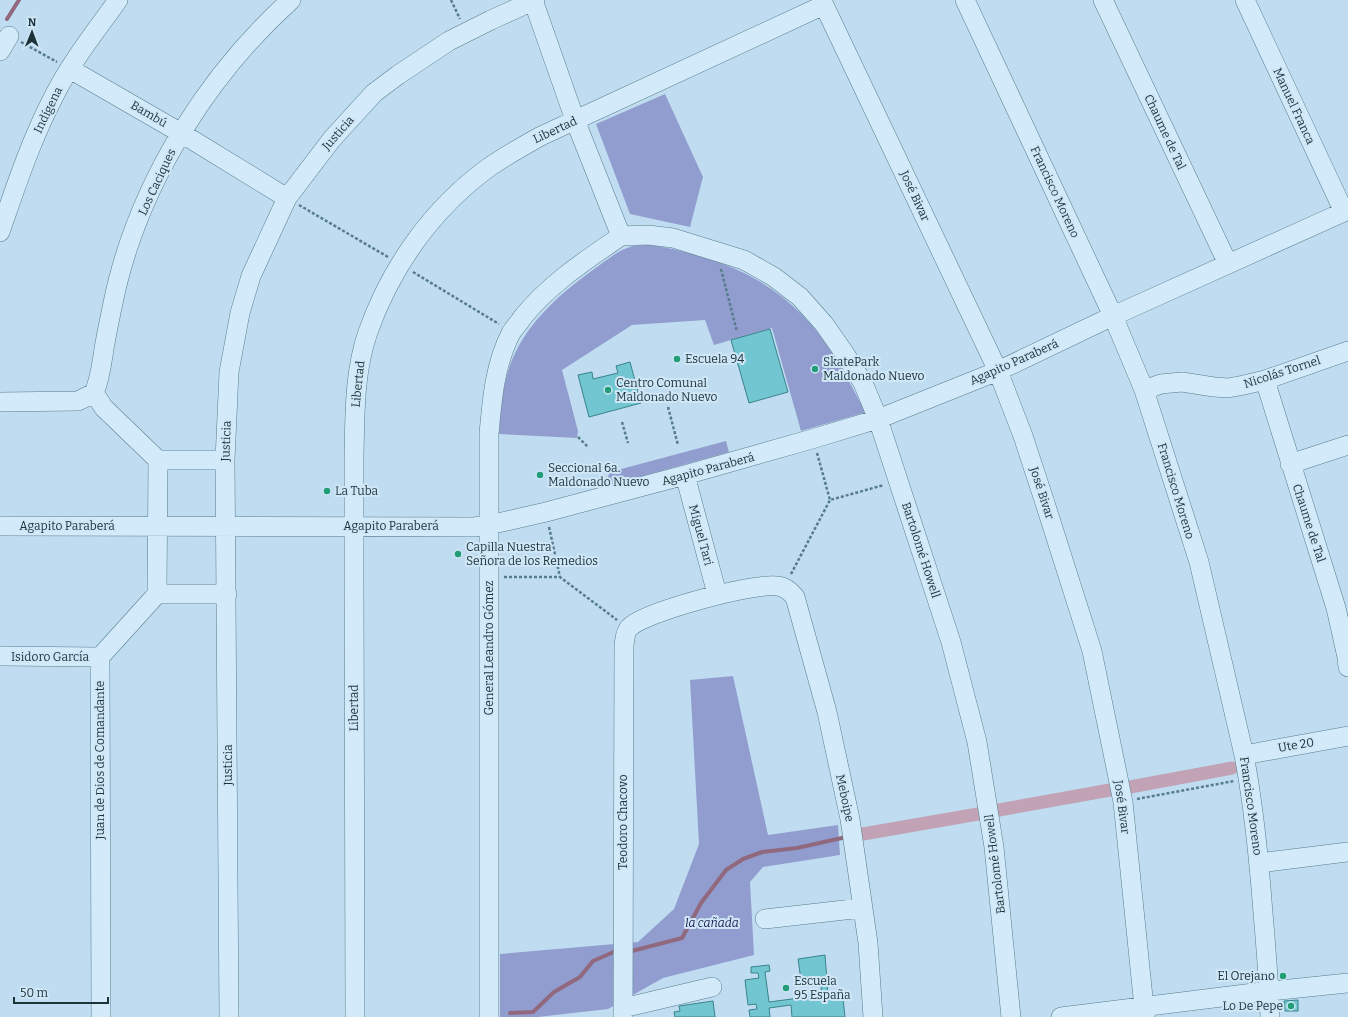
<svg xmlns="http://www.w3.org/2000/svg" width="1348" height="1017" font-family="Bitter,serif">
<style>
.green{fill:#929dcf}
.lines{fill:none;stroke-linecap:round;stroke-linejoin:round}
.stream{stroke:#90697e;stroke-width:4}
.canal{stroke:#c2a2b5;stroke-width:13}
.building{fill:#72c6d1;stroke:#3a838b}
.minor-casing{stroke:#567e8a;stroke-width:20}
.path{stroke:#567e8a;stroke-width:2.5;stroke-dasharray:3 2;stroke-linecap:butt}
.minor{stroke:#d3eafb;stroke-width:19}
.poi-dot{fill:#229d78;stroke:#cfe7f7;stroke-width:1.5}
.labels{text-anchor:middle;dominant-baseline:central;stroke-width:4;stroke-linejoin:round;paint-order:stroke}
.street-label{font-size:12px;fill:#1c3339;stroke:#cfe7f7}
.poi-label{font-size:12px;fill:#1c3339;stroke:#cfe7f7;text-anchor:start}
.park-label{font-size:12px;font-style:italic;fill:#212356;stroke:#cfe7f7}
</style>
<rect width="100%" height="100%" fill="#bfdcf1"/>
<!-- green -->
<path class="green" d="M665 94 703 177 690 227 630 214 596 124Z
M651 245C730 258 792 287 835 357 846 375 855 393 865 411L863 413 801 431 772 328 714 345 705 320 632 325 562 370 578 431 577 438 499 434C501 409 502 384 512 360 529 320 562 292 597 267 608 259 620 249 633 246 639 245 646 245 651 245Z
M726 441 729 452 610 485 607 479 610 472Z
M733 676 768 835 838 825 840 855 763 867 750 882 754 955 663 978 608 1009 538 1017H500V954L638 942 674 909 699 844 690 680Z"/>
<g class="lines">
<!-- stream -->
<path class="stream" d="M7 19 19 0
M632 951 682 938 701 903 726 870 743 859 762 852 797 848 842 838
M510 1013 533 1012 554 992 580 977 593 961 616 951"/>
<!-- canal -->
<path class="canal" d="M1130 787 1232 768
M999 810 1110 790
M863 834 978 814"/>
</g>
<!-- building -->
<path class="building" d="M770 329 788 392 749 403 731 340Z
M630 362 641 403 589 417 578 375 592 372 593 379 618 373 616 366Z
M825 955 828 995 835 994 836 1000 843 999 845 1017H792L791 1005 769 1008 770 1017H750L749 1010 757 1009 756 1004 748 1005 745 980 759 978 758 973H751V967L769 965 770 971 765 972 769 1002 822 995 820 978 801 980 798 959Z
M1298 1000V1011H1285L1284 1001Z
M713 1001 715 1017H675L674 1012 680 1011 679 1006Z"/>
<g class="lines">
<defs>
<path id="minor" d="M533 0 575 120 621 236
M965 0 1113 316 1144 390 1199 562 1244 755C1254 807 1259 860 1263 913 1266 948 1269 982 1270 1017
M1103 0 1228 264
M1245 0 1344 212
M0 51 9 36
M70 69 181 133 287 198
M0 232C16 186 31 140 54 96 71 62 96 31 118 0
M621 236 648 235 673 238 744 260 774 277 800 297 824 324 845 354 863 383 878 419 951 642 977 742 994 847 1011 1017
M1265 380 1336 608 1347 657 1348 667
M1144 390 1161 384 1182 382 1214 387 1228 388 1244 385 1265 380 1348 351
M94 393 104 408 158 460H225
M0 402 78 401 94 393C101 377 102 360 105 343 109 322 113 301 118 281 145 175 210 73 291 0
M1290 464 1348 445
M685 475 717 594
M0 526 474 527 489 525 546 512 685 475 812 439 878 419 998 371 1113 316 1348 210
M157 594 158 460
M0 656 100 657
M1244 755 1348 736
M1259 863 1348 852
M765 919 862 908
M623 1008 712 987
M101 1017 100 657 157 594H227
M229 1017 225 460 229 372 240 313 251 276 287 198 332 139 374 93 398 75 449 41 491 20 535 0
M355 1017C354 870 354 723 354 576 354 536 354 496 354 456 355 414 354 372 368 332 391 267 432 209 488 168 505 156 523 146 541 136L824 5 998 371 1023 436 1045 503 1092 651 1123 802 1145 1017
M489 1017V434C492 399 495 364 511 333 514 328 519 323 522 318 549 284 586 260 621 236
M623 1017 624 645C625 640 625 632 629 628 643 612 756 582 778 586 785 587 790 591 795 597L827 712 850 819 868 943 873 1017
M1061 1017 1270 991 1348 983"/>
</defs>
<!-- minor casing -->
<use href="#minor" class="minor-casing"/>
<!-- path -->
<path class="path" d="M451 0 460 19
M21 42 57 62
M299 205 388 257
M721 269 737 332
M413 272 499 324
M668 407 678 445
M622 422 628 443
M578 437 588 447
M817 453 830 500 884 485
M549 527 560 577
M791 574 830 500
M504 577H560L617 620
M1137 799 1234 781"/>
<!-- minor -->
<use href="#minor" class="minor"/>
</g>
<!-- markers -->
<g class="poi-dot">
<circle cx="677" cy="359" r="4"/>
<circle cx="815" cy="369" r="4"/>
<circle cx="608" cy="390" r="4"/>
<circle cx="540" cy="475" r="4"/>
<circle cx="327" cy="491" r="4"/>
<circle cx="458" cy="554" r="4"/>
<circle cx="1283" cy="976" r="4"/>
<circle cx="786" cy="988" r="4"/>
<circle cx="1291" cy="1006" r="4"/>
</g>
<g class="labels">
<!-- street labels -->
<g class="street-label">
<text transform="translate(1294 106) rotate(65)">Manuel Franca</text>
<text transform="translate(48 110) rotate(-64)">Indígena</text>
<text transform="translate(149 114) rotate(30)">Bambú</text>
<text transform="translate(555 130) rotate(-25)">Libertad</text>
<text transform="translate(1165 132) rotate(65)">Chaume de Tal</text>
<text transform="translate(338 133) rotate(-49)">Justicia</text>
<text transform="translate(157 182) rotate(-65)">Los Caciques</text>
<text transform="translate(1055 192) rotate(65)">Francisco Moreno</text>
<text transform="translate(915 196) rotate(65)">José Bivar</text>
<text transform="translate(1014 362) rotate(-24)">Agapito Paraberá</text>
<text transform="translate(1282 372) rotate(-18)">Nicolás Tornel</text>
<text transform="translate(358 384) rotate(-84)">Libertad</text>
<text transform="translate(226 441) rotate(-88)">Justicia</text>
<text transform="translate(708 469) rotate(-15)">Agapito Paraberá</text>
<text transform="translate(1176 491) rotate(73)">Francisco Moreno</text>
<text transform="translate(1042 493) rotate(72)">José Bivar</text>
<text transform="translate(1309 523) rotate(72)">Chaume de Tal</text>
<text x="67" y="526">Agapito Paraberá</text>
<text x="391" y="526">Agapito Paraberá</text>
<text transform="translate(701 535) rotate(75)">Miguel Tari</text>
<text transform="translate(921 550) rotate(72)">Bartolomé Howell</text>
<text transform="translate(489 648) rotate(-90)">General Leandro Gómez</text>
<text x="50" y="657">Isidoro García</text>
<text transform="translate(354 708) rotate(-90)">Libertad</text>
<text transform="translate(1296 745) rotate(-10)">Ute 20</text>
<text transform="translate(100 760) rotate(-90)">Juan de Dios de Comandante</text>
<text transform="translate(228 765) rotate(-90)">Justicia</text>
<text transform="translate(845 798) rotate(78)">Meboipe</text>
<text transform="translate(1251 806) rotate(82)">Francisco Moreno</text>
<text transform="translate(1122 807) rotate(82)">José Bivar</text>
<text transform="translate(623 822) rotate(-90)">Teodoro Chacovo</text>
<text transform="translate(995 864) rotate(-97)">Bartolomé Howell</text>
</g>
<!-- poi labels -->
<g class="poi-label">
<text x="685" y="359">Escuela 94</text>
<text x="823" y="362">SkatePark<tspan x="823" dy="14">Maldonado Nuevo</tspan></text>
<text x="616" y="383">Centro Comunal<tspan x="616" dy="14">Maldonado Nuevo</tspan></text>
<text x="548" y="468">Seccional 6a.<tspan x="548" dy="14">Maldonado Nuevo</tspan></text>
<text x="335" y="491">La Tuba</text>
<text x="466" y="547">Capilla Nuestra<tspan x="466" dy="14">Señora de los Remedios</tspan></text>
<text x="1275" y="976" text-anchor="end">El Orejano</text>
<text x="794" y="981">Escuela<tspan x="794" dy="14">95 España</tspan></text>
<text x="1283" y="1006" text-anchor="end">Lo De Pepe</text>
</g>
<!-- park labels -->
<g class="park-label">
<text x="712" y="923">la cañada</text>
</g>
</g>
<!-- north arrow -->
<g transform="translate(32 32) rotate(1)" stroke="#cfe7f7" stroke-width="3" paint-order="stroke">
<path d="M0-3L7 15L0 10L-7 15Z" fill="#1c3339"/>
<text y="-6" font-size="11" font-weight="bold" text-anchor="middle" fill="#1c3339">N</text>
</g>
<!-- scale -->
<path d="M14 997v6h94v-6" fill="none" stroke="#1c3339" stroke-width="2"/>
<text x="20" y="997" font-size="12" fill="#1c3339" stroke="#cfe7f7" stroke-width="3" paint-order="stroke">50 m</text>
</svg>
